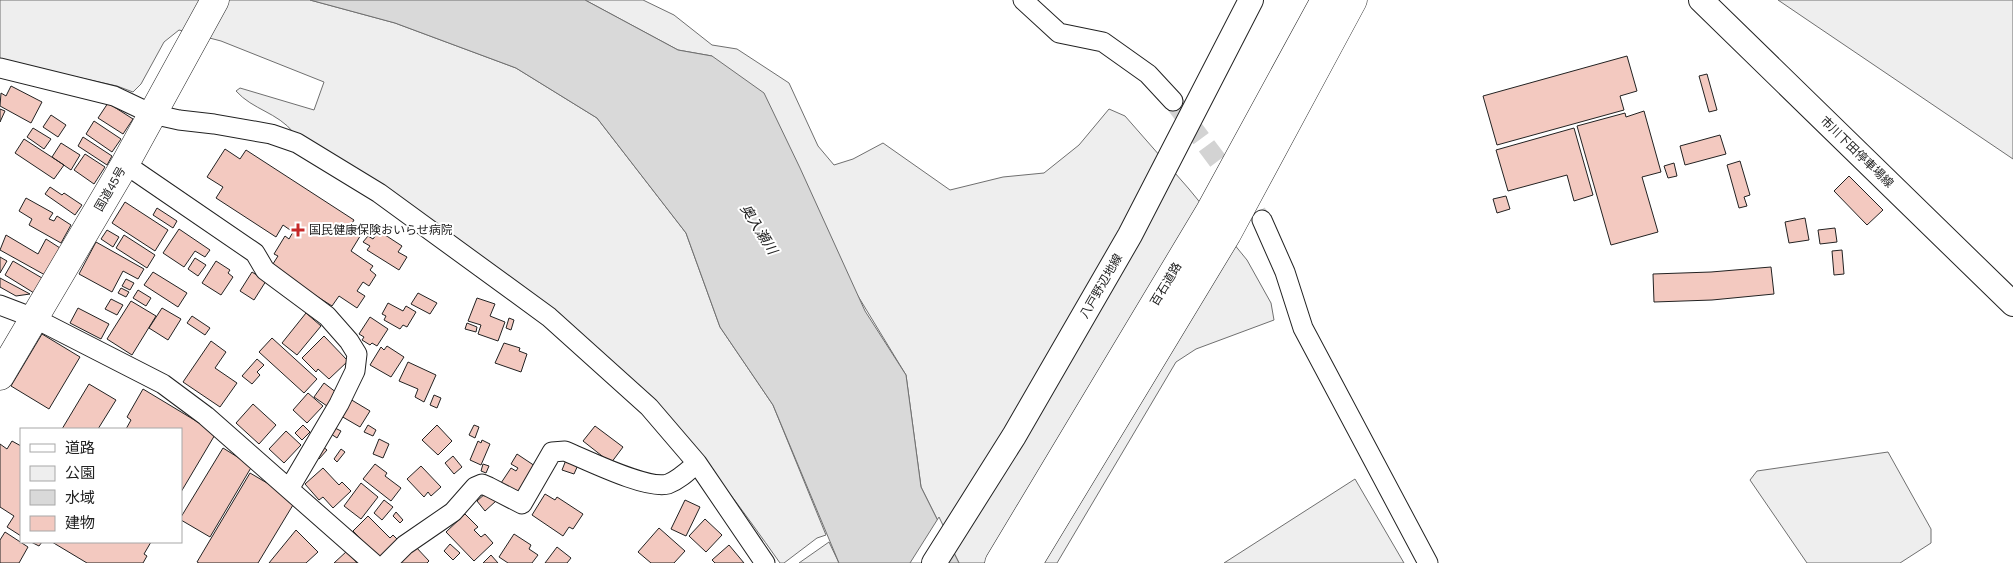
<svg xmlns="http://www.w3.org/2000/svg" width="2013" height="563" font-family="Arial,'Noto Sans JP',sans-serif">
<style>
.green{fill:#eee;stroke:#6f6f6f}
.water{fill:#d9d9d9;stroke:#6f6f6f}
.pier{fill:#fff;stroke:#6f6f6f}
.building{fill:#f3c9c0;stroke:#222}
.lines{fill:none;stroke-linecap:round;stroke-linejoin:round}
.minor-tunnel{stroke:#d3d3d3;stroke-width:19;stroke-dasharray:19 9;stroke-linecap:butt}
.minor-casing{stroke:#222;stroke-width:21}
.major-casing{stroke:#222;stroke-width:26}
.highway-casing{stroke:#222;stroke-width:29}
.minor{stroke:#fff;stroke-width:19}
.major{stroke:#fff;stroke-width:24}
.highway{stroke:#fff;stroke-width:28}
.poi-dot{fill:#c62828;stroke:#fff;stroke-width:2}
.labels{text-anchor:middle;dominant-baseline:central;stroke-width:4;stroke-linejoin:round;paint-order:stroke}
.street-label{font-size:12px;fill:#222;stroke:#fff}
.poi-label{font-size:12px;fill:#222;stroke:#fff;text-anchor:start}
.water-label{font-size:14px;font-style:italic;fill:#222;stroke:#fff}
</style>
<rect width="100%" height="100%" fill="#fff"/>
<!-- green -->
<path class="green" d="M0 0H310L395 23 516 68 597 118 686 233 720 327 773 405 826 535 817 538 784 563H780C741 508 702 454 657 405 643 390 628 377 613 363 517 273 406 204 294 133 277 112 253 110 236 91L240 88 314 110 324 82 221 41 179 30 164 42 141 84 133 92 117 86 0 60Z
M585 0H643L674 15 712 45 737 49 789 83 818 146 834 165 853 159 883 143 950 190 1003 177 1044 173 1079 145 1109 109 1125 116 1189 189 1247 260 1271 303 1274 320 1196 349 1176 362 1057 563H959L921 487 906 375 712 56 678 50Z
M1778 0H2013V159L1806 19Z
M1888 452 1931 529V543L1900 563H1807L1750 480 1757 471Z
M1355 479 1404 563H1224Z
M829 542 839 563H799Z"/>
<!-- water -->
<path class="water" d="M310 0H585L678 50 712 56 764 93 800 168 865 311 906 375 921 487 959 563H839L773 405 720 327 686 233 597 118 516 68 395 23Z"/>
<!-- pier -->
<path class="pier" d="M939 517 955 550 947 563H910Z"/>
<!-- building -->
<path class="building" d="M1627 56 1637 91 1620 96 1624 110 1497 145 1483 96Z
M1707 74 1717 110 1709 112 1699 76Z
M11 86 42 102 31 123 0 106 1 93 6 96Z
M108 103 133 119 123 134 98 118Z
M0 109 5 111 0 122Z
M1644 111 1661 172 1642 177 1658 232 1611 245 1577 126 1625 113 1626 117Z
M51 115 66 125 58 137 43 127Z
M94 121 121 139 112 152 86 134Z
M33 128 51 139 44 149 27 137Z
M1574 128 1593 195 1574 201 1567 175 1508 191 1496 150Z
M1720 135 1726 154 1685 165 1680 146Z
M83 137 112 156 107 165 78 146Z
M24 139 64 165 54 179 15 153Z
M61 143 80 155 71 170 52 157Z
M225 149 240 159 246 150 354 220 351 225 362 233 351 251 373 266 370 270 376 275 369 286 363 282 357 291 365 296 357 308 339 296 332 306 271 267 278 256 274 254 285 236 289 239 293 232 283 225 276 237 216 198 223 187 207 177Z
M85 154 105 167 94 184 74 170Z
M1740 161 1750 195 1744 197 1747 206 1739 208 1727 165Z
M1674 163 1677 176 1668 178 1664 166Z
M1849 176 1883 210 1867 225 1834 191Z
M50 187 62 195 64 193 82 205 75 215 45 194Z
M1506 196 1510 209 1497 213 1493 199Z
M26 198 53 213 49 219 54 221 57 216 71 225 61 243 29 225 32 219 19 211Z
M125 202 168 230 155 251 112 223Z
M157 208 177 221 173 228 153 215Z
M1805 218 1809 240 1789 243 1785 222Z
M1835 228 1837 242 1820 244 1818 230Z
M179 229 210 250 205 257 195 251 184 267 163 253Z
M107 230 119 237 113 247 101 239Z
M379 231 402 246 398 252 407 257 399 270 367 250 370 246 363 242 368 236 373 239Z
M6 235 38 254 46 239 60 248 45 275 0 250Z
M124 235 155 255 147 268 116 248Z
M96 242 144 269 138 279 123 271 112 292 79 274Z
M1842 250 1844 274 1834 275 1832 251Z
M0 257 7 261 0 273Z
M195 258 206 265 198 276 188 269Z
M13 261 42 278 34 293 5 275Z
M216 261 230 270 228 273 233 277 221 295 202 283Z
M1771 267 1774 294 1712 300 1654 302 1653 274 1711 272Z
M153 272 187 293 178 307 144 285Z
M252 272 266 281 254 300 240 291Z
M0 278 30 294 16 296 0 287Z
M126 279 134 283 130 290 122 286Z
M121 288 129 292 126 297 118 293Z
M138 290 151 298 146 306 133 298Z
M418 293 437 303 430 314 411 304Z
M477 298 495 304 490 316 505 322 498 341 478 334 481 325 468 321Z
M111 299 123 305 117 315 105 309Z
M131 301 156 316 132 355 107 339Z
M388 303 403 311 406 306 416 312 407 327 403 325 400 329 384 320 386 316 382 314Z
M78 308 109 324 101 339 70 323Z
M162 308 181 319 168 340 149 328Z
M306 313 321 326 297 355 282 343Z
M192 316 210 328 205 335 187 323Z
M370 317 388 329 377 346 372 343 370 345 362 340 364 337 359 334Z
M509 318 514 320 511 330 506 328Z
M467 323 477 327 476 332 465 329Z
M42 334 80 357 49 409 11 386Z
M324 336 348 361 329 379 318 369 316 372 302 358Z
M272 338 317 379 304 393 259 352Z
M211 341 226 352 215 368 237 383 220 407 183 382Z
M504 343 520 348 519 351 527 354 521 372 495 363Z
M387 346 404 357 391 377 370 365 381 347 384 350Z
M257 359 264 365 257 372 260 375 252 384 242 376Z
M408 362 436 375 424 402 415 397 418 389 399 381Z
M324 383 337 393 327 406 314 397Z
M89 384 116 400 98 429H62Z
M143 389 216 433 181 492V429H126L131 420 127 417Z
M308 393 323 406 307 423 293 410Z
M434 395 441 398 437 408 430 405Z
M350 399 370 411 360 427 341 416Z
M253 404 276 425 259 444 236 423Z
M303 425 310 432 302 440 295 433Z
M368 425 376 430 373 436 364 432Z
M437 425 452 441 438 455 422 440Z
M474 425 479 427 475 438 469 435Z
M595 426 623 447 611 463 583 441Z
M335 428 341 431 337 438 331 434Z
M286 431 301 445 284 463 269 449Z
M379 439 389 444 383 458 373 454Z
M482 440 490 444 481 465 470 460 478 441 481 443Z
M12 441 21 446V536L7 527 14 516 0 507V444L7 449Z
M322 446 327 450 319 459 314 455Z
M223 448 252 466 210 537 181 520V517Z
M341 449 345 452 337 462 334 459Z
M517 454 538 468 518 494 501 483 511 468 516 471 518 468 511 464Z
M453 456 462 467 454 474 445 463Z
M566 460 578 465 574 474 562 470Z
M375 464 387 473 385 476 401 488 391 501 363 479Z
M483 464 489 466 486 473 481 471Z
M421 466 441 487 431 496 428 492 424 497 407 479Z
M323 468 339 485 342 482 351 491 333 508 323 497 319 500 305 484Z
M250 473 296 500 258 563H199L197 562Z
M361 483 378 497 361 519 344 506Z
M487 492 496 501 485 511 477 501Z
M545 494 555 500 557 497 583 514 573 529 569 527 563 536 532 515Z
M384 500 393 507 382 520 374 513Z
M685 500 700 507 686 536 671 529Z
M396 512 403 520 400 523 393 516Z
M465 514 478 527 474 530 481 537 485 534 493 543 474 561 446 532Z
M368 516 390 538 393 535 399 541 380 559 353 531Z
M705 519 722 535 706 552 689 536Z
M659 528 685 551 674 563H651L638 552Z
M296 530 318 552 306 563H269Z
M5 532 28 547 19 563H0V540Z
M514 534 531 545 529 549 538 555 532 563H508L499 557Z
M31 542H42L39 546Z
M52 542H151L144 554 147 556 143 563H87Z
M450 544 460 553 453 560 444 551Z
M729 545 744 563H715L712 560Z
M415 546 429 561 427 563H398Z
M557 547 571 558 567 563H545Z
M347 551 357 563H334Z
M491 555 498 563H483Z"/>
<g class="lines">
<!-- minor-tunnel -->
<path class="minor-tunnel" d="M1173 101 1262 220"/>
<defs>
<path id="minor" d="M1023 0 1059 33 1103 42 1148 74 1173 101
M0 68 114 96 152 114 179 120 214 124 271 134 297 143 379 193 549 317 649 407 697 463 765 563
M125 164 255 253 265 270 327 316 349 341 357 354 355 371 339 404 289 489
M1262 220 1285 272 1303 328 1428 563
M0 305 34 318 163 384 206 416 373 563
M387 563 405 545 453 512 475 487 482 484 489 487 522 504 552 452 565 451C587 460 647 490 668 484 679 480 688 471 697 463"/>
<path id="major" d="M1701 0 2013 304
M934 563 1014 436 1130 235 1251 0"/>
<path id="highway" d="M0 376 125 164 215 0
M999 563 1210 211 1325 0
M1028 563 1227 234 1353 0"/>
</defs>
<!-- minor casing -->
<use href="#minor" class="minor-casing"/>
<!-- major casing -->
<use href="#major" class="major-casing"/>
<!-- highway casing -->
<use href="#highway" class="highway-casing"/>
<!-- minor -->
<use href="#minor" class="minor"/>
<!-- major -->
<use href="#major" class="major"/>
<!-- highway -->
<use href="#highway" class="highway"/>
</g>
<!-- markers -->
<path class="poi-dot" d="M295.5 222.5h5v5h5v5h-5v5h-5v-5h-5v-5h5z"/>
<g class="labels">
<!-- street labels -->
<g class="street-label">
<text transform="translate(1857 152) rotate(44)">市川下田停車場線</text>
<text transform="translate(110 189) rotate(-60)">国道45号</text>
<text transform="translate(1166 284) rotate(-59)">百石道路</text>
<text transform="translate(1101 286) rotate(-60)">八戸野辺地線</text>
</g>
<!-- poi labels -->
<g class="poi-label">
<text x="309" y="230">国民健康保険おいらせ病院</text>
</g>
<!-- water labels -->
<g class="water-label">
<text transform="translate(759 229) rotate(58)">奥入瀬川</text>
</g>
</g>
<!-- legend -->
<rect x="20" y="428" width="162" height="115" fill="#ffffff" stroke="#a7a7a7"/>
<rect x="30" y="444" width="25" height="8" fill="#ffffff" stroke="#a7a7a7"/>
<text x="65" y="453" font-size="15" fill="#222222">道路</text>
<rect x="30" y="466" width="25" height="15" fill="#eeeeee" stroke="#a7a7a7"/>
<text x="65" y="478" font-size="15" fill="#222222">公園</text>
<rect x="30" y="490" width="25" height="15" fill="#d9d9d9" stroke="#a7a7a7"/>
<text x="65" y="503" font-size="15" fill="#222222">水域</text>
<rect x="30" y="516" width="25" height="15" fill="#f3c9c0" stroke="#a7a7a7"/>
<text x="65" y="528" font-size="15" fill="#222222">建物</text>
</svg>
